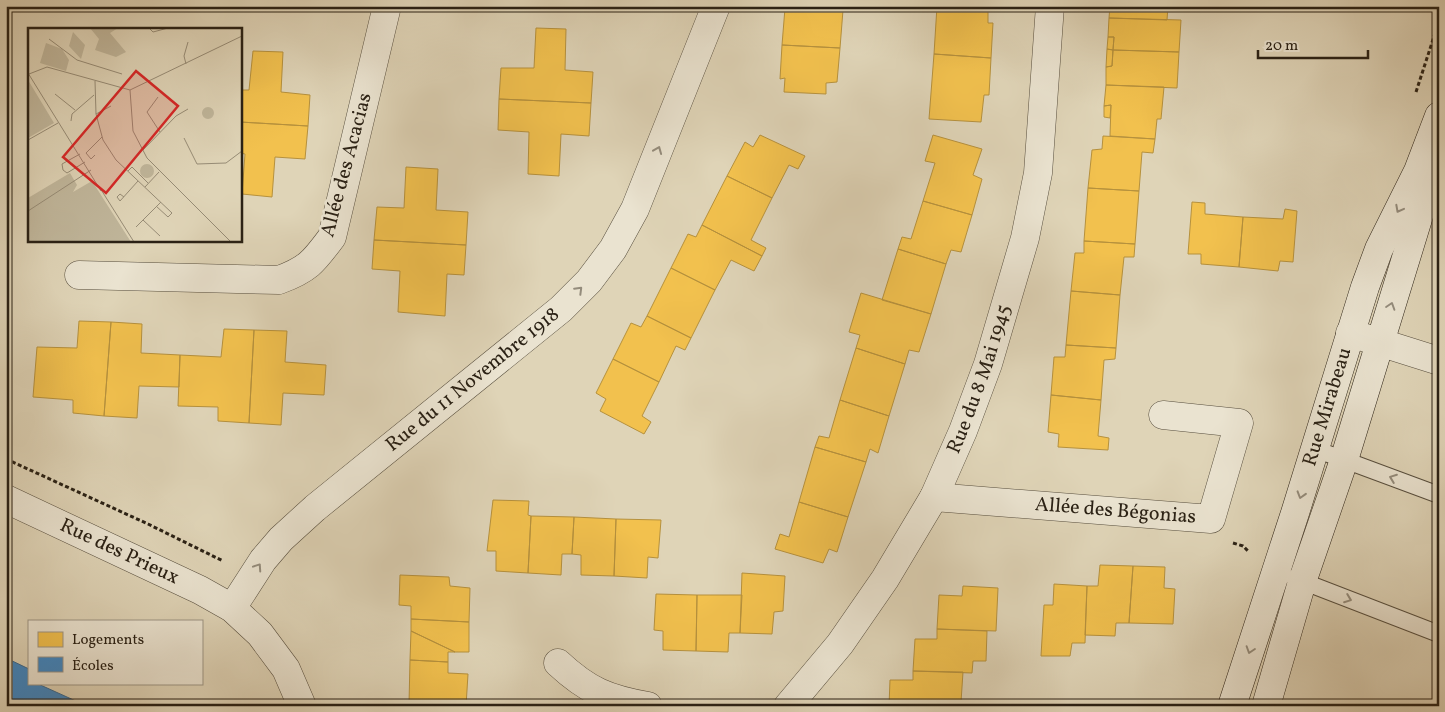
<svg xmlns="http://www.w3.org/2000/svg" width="1445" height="712" font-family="Vollkorn,serif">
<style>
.homes{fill:#f2c14e;stroke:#b6913d}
.schools{fill:#3f88c5;stroke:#396990}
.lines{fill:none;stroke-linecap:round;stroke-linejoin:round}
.service-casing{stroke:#574e3e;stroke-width:18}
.minor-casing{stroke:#574e3e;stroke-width:29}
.secondary-casing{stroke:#2a2115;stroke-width:29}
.path{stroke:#2a2115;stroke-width:3;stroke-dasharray:4 2.5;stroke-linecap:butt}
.service{stroke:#eae3d0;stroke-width:16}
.minor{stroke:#eae3d0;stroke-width:28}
.secondary{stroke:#eae3d0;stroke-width:28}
.oneway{stroke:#948c7c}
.labels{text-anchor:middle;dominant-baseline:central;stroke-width:5;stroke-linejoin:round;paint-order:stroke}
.street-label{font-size:20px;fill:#2a2115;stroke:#eae3d0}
.inset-road{fill:none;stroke:#978c76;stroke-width:1}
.view{fill:#d62828;fill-opacity:0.15;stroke:#d62828;stroke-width:2.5}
.inset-edge{fill:none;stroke:#2a2115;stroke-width:2.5}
</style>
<rect width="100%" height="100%" fill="#dfd4b7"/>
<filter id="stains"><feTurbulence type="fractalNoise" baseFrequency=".004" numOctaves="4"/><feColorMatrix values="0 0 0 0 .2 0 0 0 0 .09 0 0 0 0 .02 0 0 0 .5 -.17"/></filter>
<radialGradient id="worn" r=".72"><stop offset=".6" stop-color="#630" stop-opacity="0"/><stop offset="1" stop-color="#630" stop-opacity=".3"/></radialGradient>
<!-- homes -->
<path class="homes" d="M791 6H831V10H843L840 48 782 45 785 8H791Z
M937 6 988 9V23H993L991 58 934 54Z
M1110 6H1168L1167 20 1109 18Z
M1109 18 1181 20 1179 52 1113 50 1114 37H1108Z
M536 28 566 29 565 70 593 72 591 103 499 99 501 68H534Z
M1108 37H1114L1113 50 1107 49Z
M782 45 840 48 837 82 826 83V94L784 92 785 78 780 79Z
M1107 49 1113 50 1112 66 1106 67Z
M1113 50 1179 52 1177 88 1106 85V67L1112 66Z
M253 51 283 52 281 92 310 95 308 126 240 122V90H249Z
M934 54 991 58 989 95H984L981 122 929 119Z
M1106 85 1164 87 1161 119H1157L1155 139 1110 136 1111 105 1104 106Z
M499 99 591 103 589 136 561 134 559 176 528 174 529 132 498 130Z
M1111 105 1110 118 1104 117V106Z
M240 122 308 126 305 159 275 157 272 197 242 194 245 154 240 153Z
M760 135 805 156 798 169 789 165 772 198 727 176 745 142 753 147Z
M933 135 982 149 973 175 982 179 972 215 923 201 935 163 925 161Z
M1103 136 1155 139 1153 153 1142 152 1139 191 1088 188 1092 150 1102 149Z
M406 167 438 169 436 210 468 212 466 245 374 240 377 207 404 208Z
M727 176 772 198 751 240 766 248 762 256 702 225Z
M1088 188 1139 191 1135 244 1084 241Z
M923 201 972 215 961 252 951 250 946 264 898 249 902 237 911 239Z
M1192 202 1205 203V214L1243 217 1239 267 1201 264V254H1188Z
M1285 209 1297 211 1293 262 1280 261 1278 271 1239 267 1243 217 1283 219Z
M702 225 762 256 754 271 731 260 715 290 671 268 688 234 696 237Z
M374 240 466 245 464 275 447 274 445 316 398 312 400 271 372 269Z
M1084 241 1135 244 1134 257H1124L1120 295 1071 291 1075 253H1084Z
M898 249 946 264 931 314 882 300Z
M671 268 715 290 691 338 647 316Z
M1071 291 1120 295 1116 348 1066 345Z
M861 293 931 314 919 352 909 350 905 364 856 348 860 335 849 332Z
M647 316 691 338 685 350 676 346 659 382 613 359 631 323 641 327Z
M79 321 111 322 104 416 73 413V400L33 397 37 347 77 348Z
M111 322 142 324 141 353 180 355 179 387 139 386 137 418 104 416Z
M224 329 254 330 249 423 218 421V407L178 406 180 355 221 357Z
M254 330 287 331 285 362 326 365 324 395 283 393 281 425 249 423Z
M1066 345 1116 348 1115 359 1104 360 1101 400 1051 395 1054 357H1065Z
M856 348 905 364 889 416 840 400Z
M613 359 659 382 642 416 651 422 644 434 600 411 606 399 596 393Z
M1051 395 1101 400 1098 436 1109 438 1108 450 1058 447 1059 434 1048 432Z
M840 400 889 416 878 453 870 449 866 462 815 447 819 436 829 438Z
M815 447 866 462 848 517 799 502Z
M493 500 529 501 528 515 531 516 528 573 496 571V551H487Z
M799 502 848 517 837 552 829 549 823 563 775 549 780 534 789 537Z
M531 516 574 517 572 554H562L561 575 528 573Z
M574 517 616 519 614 576 581 575V555L572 554Z
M616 519 661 520 658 558 648 557 647 578 614 576Z
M1100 565 1133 566 1129 623H1116L1115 636 1085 635 1087 586H1098Z
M1133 566 1165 567 1164 588 1175 589 1173 624 1129 623Z
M742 573 785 576 783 611 774 612 772 634 740 633Z
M400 575 449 577 450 586 470 588 469 622 411 619V606L399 605Z
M1054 584 1087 586 1085 643H1072L1070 656H1041L1044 605H1053Z
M963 586 998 588 996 631 937 629 939 595 962 596Z
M656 594 697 595 696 651 663 650V631L654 630Z
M697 595H742L740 633H729L728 652 696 651Z
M411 619 469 622V652H455L411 631Z
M937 629 987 631 986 661H973L972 673 913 671 915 639H937Z
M411 631 455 652H448V662L410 660Z
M410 660 448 662V673L468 674 466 706 409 704Z
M913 671 963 672 961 702H948L947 706H889L890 680H913Z"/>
<!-- schools -->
<path class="schools" d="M6 658 29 669V683H36L78 702 76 706H6Z"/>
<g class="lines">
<defs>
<path id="service" d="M1315 449 1439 495
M1294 578 1439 634"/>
<g id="minor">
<path d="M79 275 279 280C309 269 314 261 332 237L387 6"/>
<path d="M1350 333 1439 361"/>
<path id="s1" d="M934 497 1211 519 1239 423 1163 415"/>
<path id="s2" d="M6 499 200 590 232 608 260 634 286 669 302 706"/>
<path id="s3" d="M232 608 263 560 281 539 315 508 561 309 589 281 613 249 635 209 716 6"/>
<path d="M558 663C588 691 608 699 648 706"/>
<path id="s4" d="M788 706 840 644 885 579 934 497 963 431 988 364 1025 238 1038 173 1050 6"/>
</g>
<g id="secondary">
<path id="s5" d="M1232 706 1295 513 1365 287 1379 249 1418 171 1439 116"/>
<path d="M1266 706 1302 582 1344 460 1433 170"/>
</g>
</defs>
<!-- service casing -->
<use href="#service" class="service-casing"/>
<!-- minor casing -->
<use href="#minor" class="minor-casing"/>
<!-- secondary casing -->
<use href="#secondary" class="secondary-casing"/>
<!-- path -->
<path class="path" d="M1416 92 1439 21
M6 459 148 524 223 561
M1233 543 1243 546 1249 552"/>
<!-- service -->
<use href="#service" class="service"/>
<!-- minor -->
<use href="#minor" class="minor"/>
<!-- secondary -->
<use href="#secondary" class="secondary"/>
</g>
<!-- one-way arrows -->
<defs><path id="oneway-chevron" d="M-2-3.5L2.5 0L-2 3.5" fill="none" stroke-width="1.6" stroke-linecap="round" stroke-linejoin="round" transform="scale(1.25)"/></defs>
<g class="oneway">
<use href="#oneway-chevron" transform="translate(658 150) rotate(-68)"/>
<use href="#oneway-chevron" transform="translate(1399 209) rotate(118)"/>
<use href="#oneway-chevron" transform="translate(579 290) rotate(-45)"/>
<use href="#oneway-chevron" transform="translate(1391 306) rotate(-72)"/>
<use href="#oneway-chevron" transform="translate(1393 478) rotate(-159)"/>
<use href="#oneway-chevron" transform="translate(1301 495) rotate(107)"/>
<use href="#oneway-chevron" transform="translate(258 567) rotate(-56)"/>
<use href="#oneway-chevron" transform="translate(1348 599) rotate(21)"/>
<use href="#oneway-chevron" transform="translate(1250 650) rotate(108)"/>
</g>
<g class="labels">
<!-- street labels -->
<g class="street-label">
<text transform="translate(347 165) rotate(-75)">Allée des Acacias</text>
<text stroke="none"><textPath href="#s4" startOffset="382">Rue du 8 Mai 1945</textPath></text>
<text stroke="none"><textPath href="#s3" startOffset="334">Rue du 11 Novembre 1918</textPath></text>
<text stroke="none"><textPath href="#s5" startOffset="314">Rue Mirabeau</textPath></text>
<text stroke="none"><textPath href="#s1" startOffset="182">Allée des Bégonias</textPath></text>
<text stroke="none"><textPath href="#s2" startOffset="125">Rue des Prieux</textPath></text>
</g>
</g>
<!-- overview -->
<g transform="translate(28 28)">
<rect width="214" height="214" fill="#dfd4b7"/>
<path d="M62 0H90L82 5 98 24 88 29 67 22 71 11ZM45 4 57 17 53 31 41 18ZM18 15 34 21 41 32 38 43 12 35ZM0 52 26 95 0 110ZM174 85a6 6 0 1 1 12 0a6 6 0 1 1-12 0ZM112 143a7 7 0 1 1 14 0a7 7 0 1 1-14 0ZM42 145 49 157 45 164 64 153 103 214H0V170Z" fill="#c0b69b"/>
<path class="inset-road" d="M121 0 125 4 140 0M21 11 49 32 94 46M158 36 156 28 160 14M0 45 73 163M1 46 19 39 102 62 214 8M67 53 68 86 75 112 88 132 144 185 140 189 128 178M102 62 105 103 119 130 203 214M27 66 47 82M130 69 119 84 132 104M68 86 83 78M43 93 44 86 66 67M156 110 169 136 198 135 214 123M0 112 30 95M115 122 148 88 160 81M52 126 34 136 35 142 39 145 57 134M67 127 63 131 58 125 74 109M100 143 104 139 120 155M117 159 131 144M72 160 106 214M96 169 92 166 89 169 92 173 110 153M0 183 63 142M115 192 132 208M108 199 133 174"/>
<path class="view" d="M108 43 150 78 78 165 35 129Z"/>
<rect width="214" height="214" class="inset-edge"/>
</g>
<!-- margin -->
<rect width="1445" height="712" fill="none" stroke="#dfd4b7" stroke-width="25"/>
<rect x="8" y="8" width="1430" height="697" fill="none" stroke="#2a2115" stroke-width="2.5"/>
<rect x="12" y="12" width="1420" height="687" fill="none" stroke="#2a2115"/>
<!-- legend -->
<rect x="28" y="620" width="175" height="65" fill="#eae3d0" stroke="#9d9585"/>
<rect x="38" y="632" width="25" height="15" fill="#f2c14e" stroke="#9d9585"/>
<text x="72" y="644" font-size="15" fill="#2a2115">Logements</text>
<rect x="38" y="657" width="25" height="15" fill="#3f88c5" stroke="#9d9585"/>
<text x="72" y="670" font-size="15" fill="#2a2115">Écoles</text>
<!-- scale -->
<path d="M1258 50v8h110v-8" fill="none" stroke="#2a2115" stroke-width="2.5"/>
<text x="1265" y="50" font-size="15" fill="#2a2115" stroke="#eae3d0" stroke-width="4" paint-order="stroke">20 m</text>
<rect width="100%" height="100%" filter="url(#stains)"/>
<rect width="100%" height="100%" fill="url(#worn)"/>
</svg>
